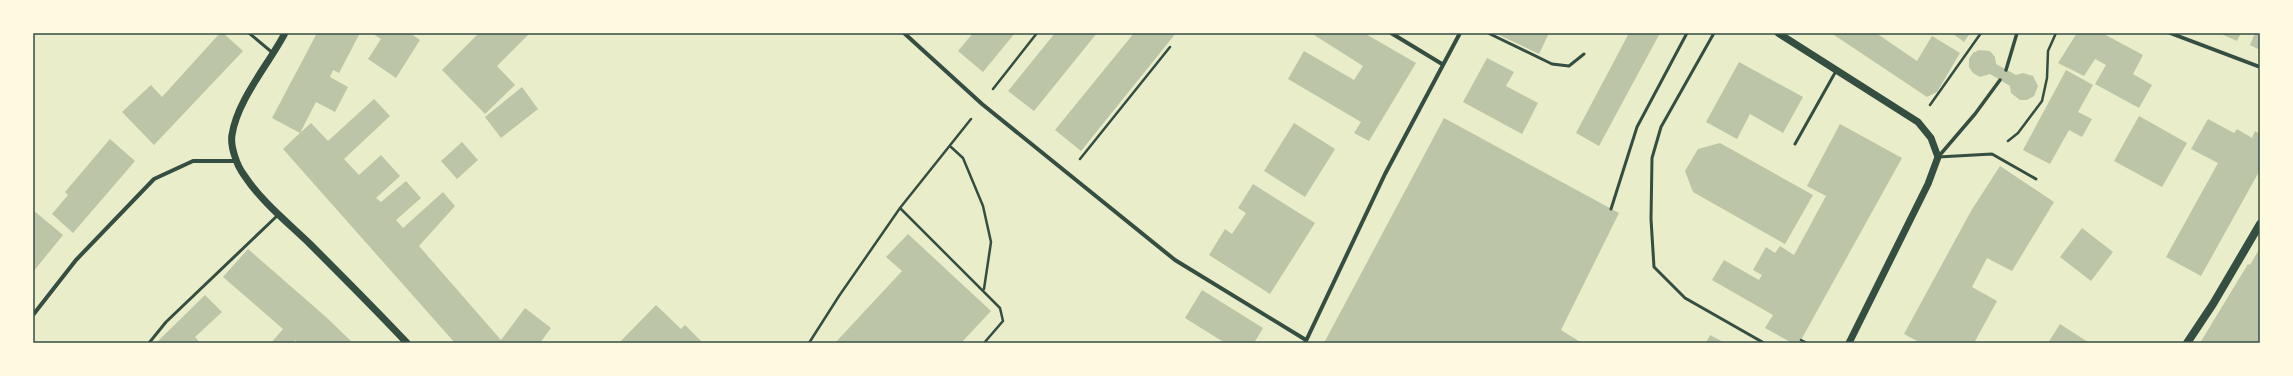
<svg xmlns="http://www.w3.org/2000/svg" width="2293" height="376" font-family="'Asap Condensed',sans-serif">
<style>
.building{fill:#bcc5a7}
.lines{fill:none;stroke-linecap:round;stroke-linejoin:round}
.path{stroke:#344e41;stroke-width:2.5}
.service{stroke:#344e41;stroke-width:3}
.pedestrian{stroke:#344e41;stroke-width:3.5}
.minor{stroke:#344e41;stroke-width:4}
.tertiary{stroke:#344e41;stroke-width:7}
.secondary{stroke:#344e41;stroke-width:8}
.neatline{fill:none;stroke:#344e41;stroke-width:1.5}
</style>
<rect width="100%" height="100%" fill="#e9edc9"/>
<!-- building -->
<path class="building" d="M220 33H223L243 51 154 145 122 112 151 85 162 97Z
M317 33H360L339 73 333 70 330 77 348 87 335 112 316 102 300 133 311 123 328 141 374 99 390 116 344 159 359 175 381 155 400 176 376 198 381 202 406 181 421 198 396 220 403 228 443 192 455 206 419 246 501 340 525 308 551 328 540 343H455L283 149 300 133 272 118Z
M372 33H410L420 40 396 78 368 59 381 39Z
M479 33H530L497 66 515 85 485 114 442 70Z
M973 33H1015L983 72 958 51Z
M1055 33H1097L1034 111 1008 91Z
M1134 33H1176L1081 151 1055 130Z
M1311 33H1364L1416 63 1369 141 1354 133 1361 122 1288 79 1304 51 1354 80 1363 66Z
M1495 33H1549L1539 54Z
M1629 33H1660L1599 146 1576 133Z
M1831 33H1876L1917 61 1932 36 1960 53 1937 92 1927 97Z
M1952 33H1970L1964 42Z
M2077 33H2102L2143 55 2133 74 2152 85 2139 108 2095 84 2106 65 2095 59 2084 76 2058 63Z
M2219 33H2241L2237 41Z
M2255 33H2260V50L2250 45Z
M1979 50 1990 51 1995 57 1996 64 2016 75 2023 73 2033 76 2038 86 2034 96 2027 100H2020L2011 93 2010 86 1990 74 1980 77 1973 73 1969 67V59L1973 53Z
M1487 58 1514 72 1506 86 1538 103 1522 134 1463 102Z
M1739 62 1803 97 1783 133 1750 114 1737 139 1706 122Z
M2066 70 2093 85 2078 112 2092 119 2082 137 2069 130 2050 164 2023 150Z
M522 87 538 109 501 138 485 117Z
M2139 116 2187 143 2162 187 2114 161Z
M1444 118 1619 213 1561 330 1582 343H1324Z
M2208 119 2234 133 2237 129 2252 138 2255 131 2260 134V170L2201 276 2166 257 2218 163 2191 149Z
M1294 123 1335 149 1305 197 1264 171Z
M1840 124 1902 158 1801 340 1799 343H1792L1765 328 1773 315 1712 280 1724 260 1759 280 1762 275 1753 270 1766 247 1775 253 1780 246 1794 255 1826 196 1807 186Z
M110 139 135 161 73 233 52 214 68 195 65 192Z
M462 142 478 160 457 179 441 161Z
M1720 143 1813 195 1785 244 1693 192 1685 171 1698 149Z
M2000 166 2054 202 2012 271 1987 258 1972 287 1997 301 1974 343H1921L1904 334 1971 211Z
M1253 184 1315 223 1270 294 1209 255 1225 229 1232 234 1246 213 1238 208Z
M33 210 63 235 33 272Z
M2082 228 2113 252 2091 281 2060 257Z
M908 234 991 311 961 343H835L902 271 886 257Z
M2260 248V343H2200L2248 264 2250 265Z
M248 249 326 317 353 343H299L295 340 293 343H271L283 329 223 277Z
M1202 290 1263 328 1254 343H1225L1185 318Z
M205 295 222 312 195 337 200 343H156Z
M656 305 681 329 685 325 703 343H619Z
M2060 324 2088 342 2087 343H2048Z
M1710 335 1725 343H1706Z"/>
<g class="lines">
<!-- path -->
<path class="path" d="M993 89 1037 33
M1930 105 1981 33
M2008 141 2018 133 2042 101 2047 78 2048 51 2056 33
M951 147 963 158 983 206 991 242 984 289
M1080 159 1170 47
M900 208 971 119
M1801 340 1807 343
M809 343 839 296 900 208 1000 308 1003 321 984 343"/>
<!-- service -->
<path class="service" d="M249 33 274 54
M1488 33 1552 64 1569 66 1584 54
M1714 33 1661 127 1652 158 1651 219 1654 267 1685 298 1764 343
M1795 144 1836 71
M1938 157 1992 154 2036 179
M1611 209 1637 127 1687 33
M149 343 166 322 278 215"/>
<!-- pedestrian -->
<path class="pedestrian" d="M2006 70 2017 33
M1939 156 1975 114 2000 80"/>
<!-- minor -->
<path class="minor" d="M904 33 982 104 1175 260 1306 340
M1391 33 1442 64
M2170 33 2260 67
M33 315 76 260 154 179 193 161H237
M1305 343 1385 174 1460 33"/>
<!-- tertiary -->
<path class="tertiary" d="M285 33C269 64 237 100 232 135 230 146 237 166 244 175 261 201 287 222 309 243 342 276 375 309 407 343
M1778 33 1918 122 1931 138 1938 157 1928 184 1849 343"/>
<!-- secondary -->
<path class="secondary" d="M2187 343 2213 304 2260 224"/>
</g>
<!-- border -->
<rect width="2293" height="376" fill="none" stroke="#fefae0" stroke-width="68"/>
<rect x="34" y="34" width="2225" height="308" class="neatline"/>
</svg>
